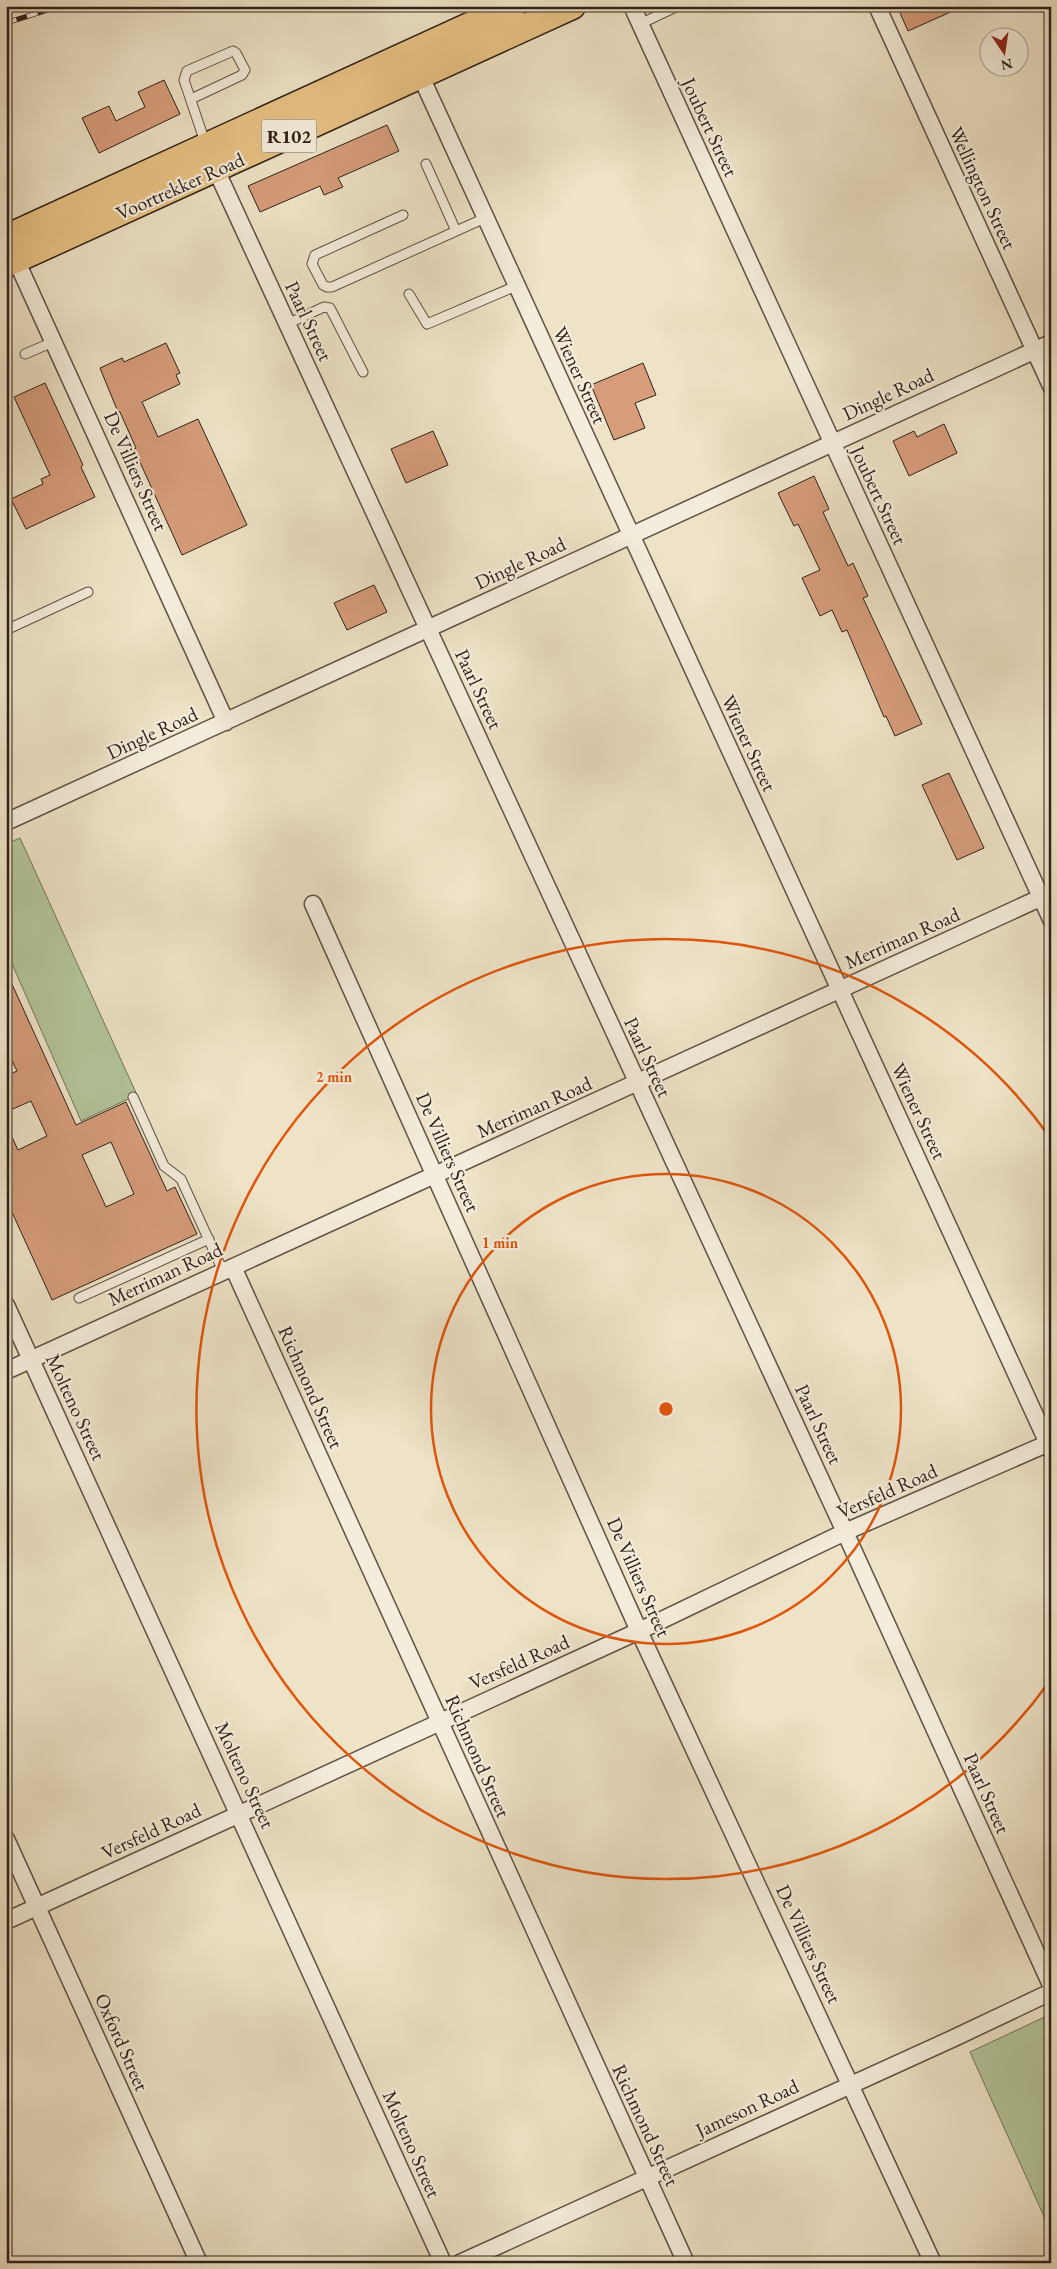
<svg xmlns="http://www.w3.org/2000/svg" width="1057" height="2269" font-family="'EB Garamond',serif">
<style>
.green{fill:#b3c59a;stroke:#71735a}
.building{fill:#d79d7b;stroke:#2f211a;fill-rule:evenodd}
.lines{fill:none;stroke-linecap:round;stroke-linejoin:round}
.service-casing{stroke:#5f5245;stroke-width:11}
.minor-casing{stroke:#5f5245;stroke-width:19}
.primary-casing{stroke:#2f211a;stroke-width:29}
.service{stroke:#f4eddb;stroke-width:9}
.minor{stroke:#f4eddb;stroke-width:16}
.primary{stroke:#e7c284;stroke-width:26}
.rail-casing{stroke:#2f211a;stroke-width:5.5}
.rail{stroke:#f4eddb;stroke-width:4;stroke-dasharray:11;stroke-linecap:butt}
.ring{fill:none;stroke:#df560d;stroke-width:2.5}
.labels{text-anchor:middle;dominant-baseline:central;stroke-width:4.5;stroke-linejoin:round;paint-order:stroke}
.shield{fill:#f4eddb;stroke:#6a5e54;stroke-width:1}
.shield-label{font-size:19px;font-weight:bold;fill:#2f211a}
.street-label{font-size:20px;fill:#2f211a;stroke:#f4eddb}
.centre{fill:#df560d;stroke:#f4eddb;stroke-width:2.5}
.ring-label{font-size:15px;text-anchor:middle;font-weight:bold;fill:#df560d;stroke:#f4eddb;stroke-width:4.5;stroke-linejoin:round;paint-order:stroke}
</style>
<rect width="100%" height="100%" fill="#eee3c7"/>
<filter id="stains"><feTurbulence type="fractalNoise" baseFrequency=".004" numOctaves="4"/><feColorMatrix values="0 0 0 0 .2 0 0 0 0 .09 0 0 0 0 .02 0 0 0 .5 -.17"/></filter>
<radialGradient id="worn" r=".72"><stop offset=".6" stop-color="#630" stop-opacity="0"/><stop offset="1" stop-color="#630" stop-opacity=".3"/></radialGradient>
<!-- green -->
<path class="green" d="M20 838 137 1095 81 1121 6 950V844Z
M1051 2014V2232L970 2052Z"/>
<!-- building -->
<path class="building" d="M897 6H964L908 31Z
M164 80 180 114 99 153 82 118 109 106 116 121 145 107 138 92Z
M387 125 399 151 338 178 343 187 324 195 320 186 260 212 248 186Z
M166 343 180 373 176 375 180 384 142 402 158 437 198 419 247 525 182 555 134 449 136 448 120 412H118L100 368 122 358 124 362Z
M643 363 656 395 635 403 645 428 614 440 591 385Z
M45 383 83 465 81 467 95 497 26 529 11 499 43 484 41 479 50 475 14 397Z
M944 424 957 453 909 476 893 441 914 431 917 437Z
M433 431 448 465 406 483 391 449Z
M814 476 829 509 823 512 848 566 853 563 868 596 863 598 922 724 895 736 886 716 884 717 847 630 842 632 832 610 820 616 802 578 820 570 798 524 794 526 778 493Z
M374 585 387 612 347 630 334 603Z
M949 773 984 848 957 860 922 785Z
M6 971 76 1125 126 1102 167 1191 175 1187 197 1234 52 1300 6 1199V1124L18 1150 47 1136 31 1101 6 1112V1076L17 1071 6 1048ZM111 1142 134 1194 106 1207 82 1155Z"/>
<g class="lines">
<defs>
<path id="service" d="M640 24 678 6
M191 99 242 75 245 70 236 53 233 51 187 71 184 80 206 145
M426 164 456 231
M403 215 315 255 312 264 323 285 327 287H332L485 218
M409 294 427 324 516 286
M287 324 324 307 330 308 363 372
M25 354 53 342
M6 630 88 592
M133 1097 164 1166 181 1179 223 1271
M79 1298 209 1239"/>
<path id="minor" d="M632 6 1051 919
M877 6 1051 386
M417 68 1051 1450
M212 161 845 1532 1051 1985
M12 251 226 722
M6 822 1051 343
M313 904 639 1631 933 2263
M233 1267 686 2263
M6 1305 443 2263
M6 1371 1051 893
M6 1839 199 2263
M6 1921 639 1631 845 1532 1051 1442
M460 2263 954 2038 1051 1992"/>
<path id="primary" d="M6 238 513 6
M6 264 572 6"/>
</defs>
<!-- service casing -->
<use href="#service" class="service-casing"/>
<!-- minor casing -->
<use href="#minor" class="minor-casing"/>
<!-- primary casing -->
<use href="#primary" class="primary-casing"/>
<!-- service -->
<use href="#service" class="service"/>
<!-- minor -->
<use href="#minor" class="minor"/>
<!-- primary -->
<use href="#primary" class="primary"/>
<defs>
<path id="rail" d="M6 11 21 6
M6 23 60 6"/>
</defs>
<!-- rail casing -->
<use href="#rail" class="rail-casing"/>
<!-- rail -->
<use href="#rail" class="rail"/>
</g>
<!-- distance rings -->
<g class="ring">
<circle cx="666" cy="1409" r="235"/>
<path d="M1049 1682A470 470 0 1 1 1049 1136"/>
</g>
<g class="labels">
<!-- shield labels -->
<rect class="shield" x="261.5" y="119.5" width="55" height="33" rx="4"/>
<g class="shield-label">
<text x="289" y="136">R102</text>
</g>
<!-- street labels -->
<g class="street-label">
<text transform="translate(710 127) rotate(65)">Joubert Street</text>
<text transform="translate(180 186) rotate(-24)">Voortrekker Road</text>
<text transform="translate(983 188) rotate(65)">Wellington Street</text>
<text transform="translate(309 321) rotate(65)">Paarl Street</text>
<text transform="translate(580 375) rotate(66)">Wiener Street</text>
<text transform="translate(888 394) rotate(-25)">Dingle Road</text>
<text transform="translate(136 471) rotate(66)">De Villiers Street</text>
<text transform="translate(879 495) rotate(65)">Joubert Street</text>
<text transform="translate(520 563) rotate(-25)">Dingle Road</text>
<text transform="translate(479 689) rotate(65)">Paarl Street</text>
<text transform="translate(152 733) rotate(-25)">Dingle Road</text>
<text transform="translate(749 743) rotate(65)">Wiener Street</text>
<text transform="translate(902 938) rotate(-24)">Merriman Road</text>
<text transform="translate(648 1057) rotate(65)">Paarl Street</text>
<text transform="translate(534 1107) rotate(-24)">Merriman Road</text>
<text transform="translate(919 1111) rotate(65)">Wiener Street</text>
<text transform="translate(448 1152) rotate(66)">De Villiers Street</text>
<text transform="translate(165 1274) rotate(-25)">Merriman Road</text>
<text transform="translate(311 1387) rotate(66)">Richmond Street</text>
<text transform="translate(76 1407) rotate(65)">Molteno Street</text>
<text transform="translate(819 1424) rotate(65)">Paarl Street</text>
<text transform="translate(887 1491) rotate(-24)">Versfeld Road</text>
<text transform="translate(639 1577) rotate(66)">De Villiers Street</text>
<text transform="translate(519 1662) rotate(-24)">Versfeld Road</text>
<text transform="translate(478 1756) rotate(66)">Richmond Street</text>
<text transform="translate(245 1775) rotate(65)">Molteno Street</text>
<text transform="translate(987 1793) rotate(66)">Paarl Street</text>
<text transform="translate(151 1831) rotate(-25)">Versfeld Road</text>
<text transform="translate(809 1944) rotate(65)">De Villiers Street</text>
<text transform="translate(122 2042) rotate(66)">Oxford Street</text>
<text transform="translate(747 2108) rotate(-25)">Jameson Road</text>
<text transform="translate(646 2125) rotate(65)">Richmond Street</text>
<text transform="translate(412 2144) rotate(66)">Molteno Street</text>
</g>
</g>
<circle cx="666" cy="1409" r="8" class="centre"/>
<g class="ring-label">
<text x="334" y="1082">2 min</text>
<text x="500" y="1248">1 min</text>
</g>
<!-- margin -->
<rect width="1057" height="2269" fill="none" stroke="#eee3c7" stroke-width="25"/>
<rect x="8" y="8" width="1042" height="2254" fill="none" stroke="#2f211a" stroke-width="2.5"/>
<rect x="12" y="12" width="1032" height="2244" fill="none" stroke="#2f211a"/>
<!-- north arrow -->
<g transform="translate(1004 52) rotate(167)"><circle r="24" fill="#f4eddb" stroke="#a59b8e"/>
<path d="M0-4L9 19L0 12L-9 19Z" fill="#8f2418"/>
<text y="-8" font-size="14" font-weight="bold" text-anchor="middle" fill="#2f211a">N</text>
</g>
<rect width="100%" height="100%" filter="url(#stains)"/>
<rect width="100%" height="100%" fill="url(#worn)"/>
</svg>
